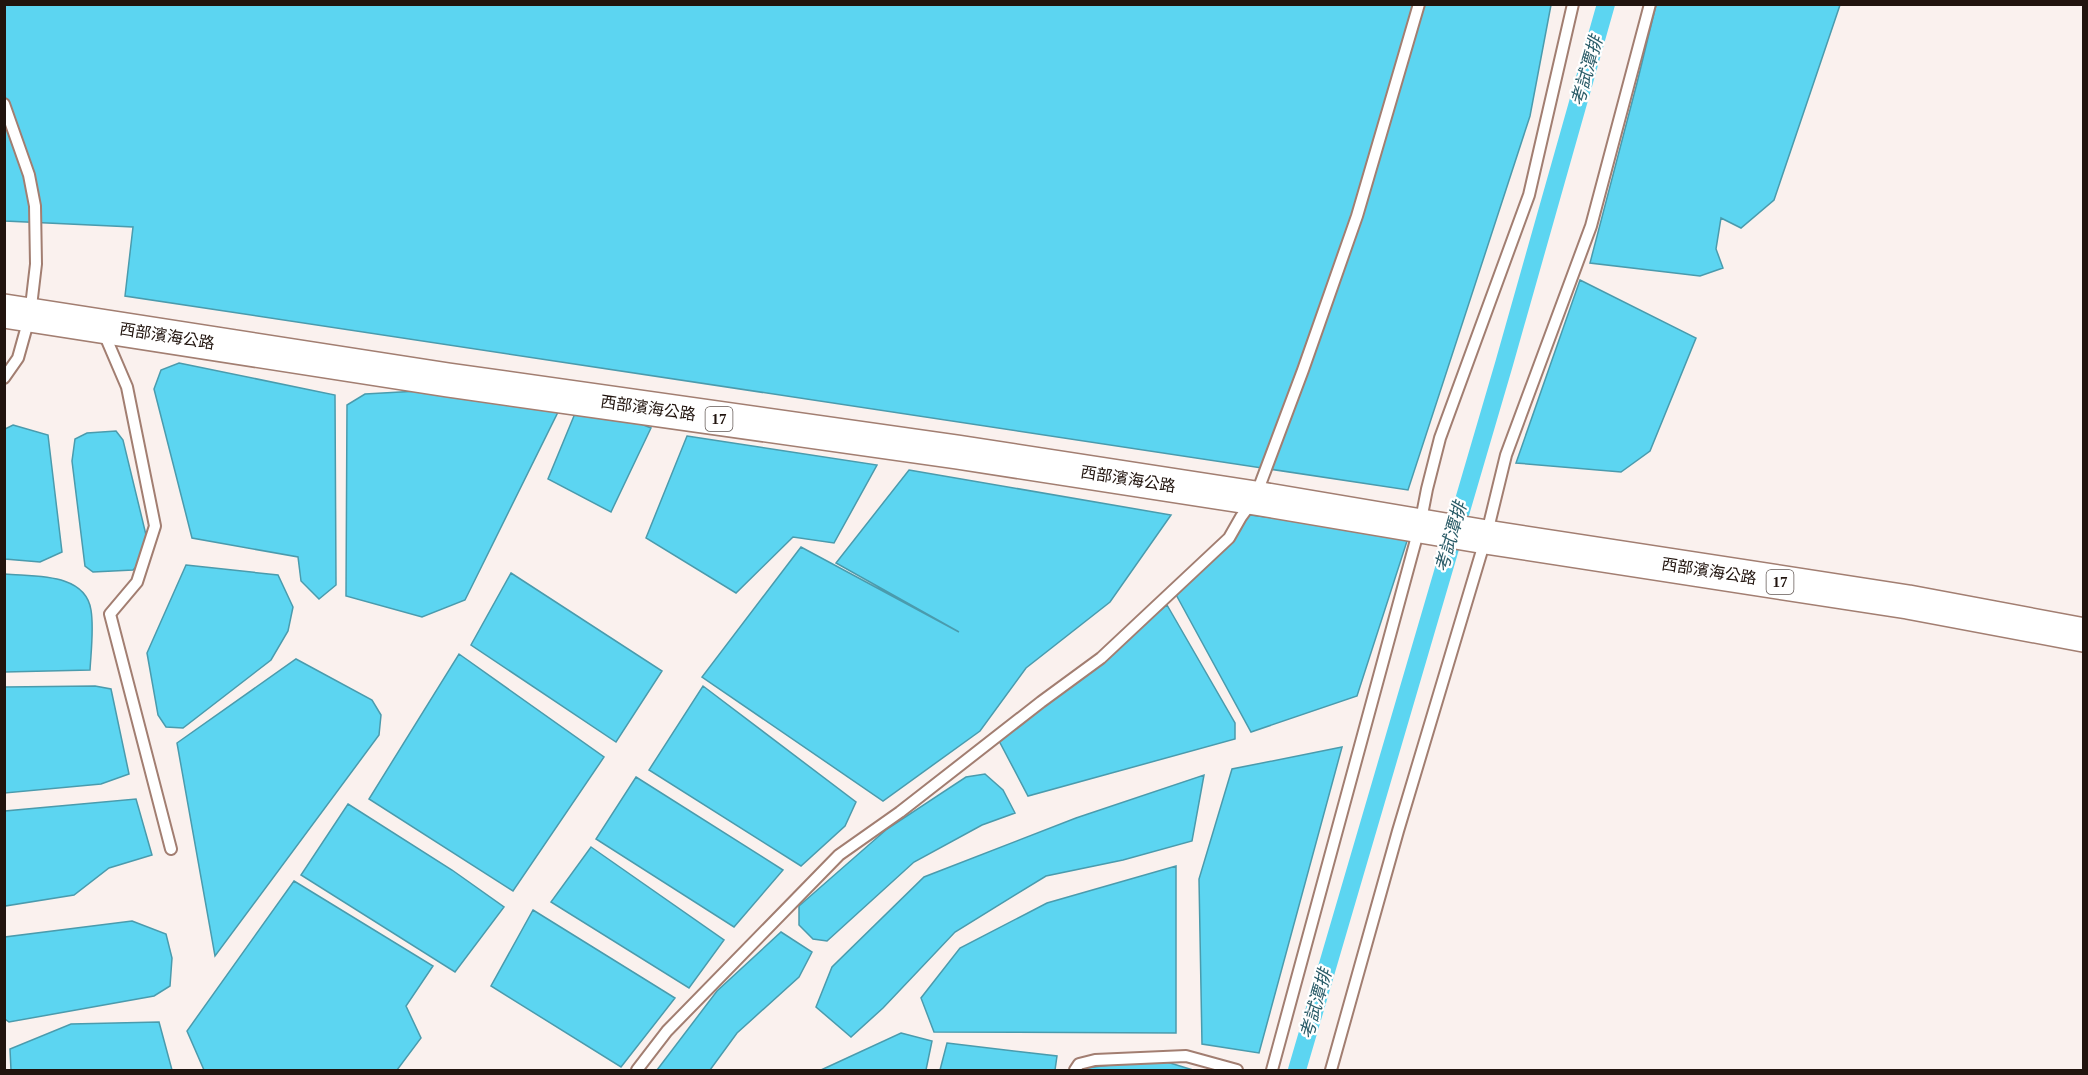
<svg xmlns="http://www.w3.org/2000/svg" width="2088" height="1075" font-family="'Times New Roman','Noto Sans TC',serif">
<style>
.water{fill:#5cd5f1;stroke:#4a9bad;stroke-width:1.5}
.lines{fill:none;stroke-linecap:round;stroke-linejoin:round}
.canal{stroke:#5cd5f1;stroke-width:18}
.service-casing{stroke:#a27e71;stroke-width:14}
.primary-casing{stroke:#a27e71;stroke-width:36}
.service{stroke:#fff;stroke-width:10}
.primary{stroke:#fff;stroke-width:33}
.labels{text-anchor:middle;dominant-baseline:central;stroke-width:4.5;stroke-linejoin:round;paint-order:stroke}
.shield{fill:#fff;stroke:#645a56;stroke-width:1.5}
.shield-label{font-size:15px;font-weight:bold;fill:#21140e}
.street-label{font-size:16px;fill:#21140e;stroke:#fff}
.water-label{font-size:18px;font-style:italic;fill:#295b67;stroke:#fff}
</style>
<rect width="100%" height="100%" fill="#faf1ee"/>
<!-- water -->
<path class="water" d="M5 5H1551L1530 116 1408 490 125 296 133 227 5 221Z
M1656 5H1840L1774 200 1741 228 1721 218 1716 249 1723 268 1700 276 1590 263 1637 83Z
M1580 280 1696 338 1650 451 1621 472 1516 463Z
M179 363 335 395 336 585 319 599 301 581 298 557 192 538 154 389 161 370Z
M454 389 560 408 465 600 422 617 346 596 347 405 365 394Z
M576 411 629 419 651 428 611 512 548 479Z
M13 425 48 435 62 552 40 562 5 559V429Z
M116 431 123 440 147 539 146 557 133 570 93 572 85 566 72 461 75 439 87 433Z
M687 436 877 465 834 543 793 537 736 593 646 538Z
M909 470 1171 515 1110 602 1026 668 980 731 883 801 702 677 801 547 959 632 836 563Z
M1250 515 1409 535 1357 696 1251 732 1174 591Z
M186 565 278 575 293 607 288 631 271 660 183 728 166 727 158 715 147 653Z
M511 573 662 671 616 742 471 645Z
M5 574C33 577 85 572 91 610 94 628 91 652 90 670L5 672Z
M1167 605 1235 723V739L1028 796 997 737Z
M459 654 604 757 513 891 369 799Z
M296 659 372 700 381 715 379 735 215 956 177 743Z
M95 686 111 689 129 774 101 784 5 793V687Z
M703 686 856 802 845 826 801 866 649 770Z
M1342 747 1259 1053 1202 1044 1199 879 1232 769Z
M985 774 1003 790 1015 813 982 825 914 862 827 941 813 939 799 925V906L887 829 966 777Z
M1204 775 1192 841 1123 860 1046 876 955 932 883 1008 851 1037 816 1007 832 967 924 877 1076 818Z
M636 777 783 870 734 927 596 839Z
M136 799 152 855 109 868 74 895 5 906V811Z
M348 804 452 870 504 907 455 972 301 875Z
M591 847 724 940 689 988 551 902Z
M1176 866V1033L934 1032 921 998 960 948 1047 903Z
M294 881 433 966 406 1006 421 1038 397 1070H204L187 1031Z
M533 910 675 998 621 1067 491 986Z
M132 921 166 934 172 958 170 986 154 996 9 1022 5 1019V937Z
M781 932 812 952 799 977 737 1033 710 1070H657L717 991Z
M159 1022 172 1070H11L10 1049 71 1024Z
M901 1033 932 1041 926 1070H821Z
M947 1043 1057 1056 1055 1070H940Z
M1157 1059 1193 1070H1078L1079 1069Z"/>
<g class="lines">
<!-- canal -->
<path class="canal" d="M1297 1070 1504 364 1606 4"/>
<defs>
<path id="service" d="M4 104 29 175 35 206 36 264 30 315 18 358 4 378
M103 331 127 387 155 526 137 582 110 614 171 849
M637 1070 667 1031 839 855 900 812 1041 702 1101 658 1229 538 1241 517 1255 498 1303 370 1357 216 1419 4
M1075 1070 1079 1064 1095 1060 1186 1056 1237 1070
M1272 1070 1420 525 1427 489 1440 438 1529 195 1573 4
M1331 1070 1398 831 1486 537 1506 455 1591 226 1650 4"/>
<path id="primary" d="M4 311 448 380 957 452 1255 498 1486 537 1908 602 2084 635"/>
</defs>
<!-- service casing -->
<use href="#service" class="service-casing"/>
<!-- primary casing -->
<use href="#primary" class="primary-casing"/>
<!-- service -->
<use href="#service" class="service"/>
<!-- primary -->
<use href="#primary" class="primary"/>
</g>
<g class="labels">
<!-- shield labels -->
<g class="shield">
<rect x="705.5" y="407" width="27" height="24" rx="4.5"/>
<rect x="1766.5" y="570" width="27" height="24" rx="4.5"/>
</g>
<g class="shield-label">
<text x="719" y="419">17</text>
<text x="1780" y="582">17</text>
</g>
<!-- street labels -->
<g class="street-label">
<text transform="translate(167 336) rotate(9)">西部濱海公路</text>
<text transform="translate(648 408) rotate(8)">西部濱海公路</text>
<text transform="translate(1128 479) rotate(9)">西部濱海公路</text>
<text transform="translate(1709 571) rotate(9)">西部濱海公路</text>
</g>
<!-- water labels -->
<g class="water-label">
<text transform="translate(1587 71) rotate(-74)">考試潭排</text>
<text transform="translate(1451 537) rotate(-74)">考試潭排</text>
<text transform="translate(1316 1004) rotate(-74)">考試潭排</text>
</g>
</g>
<!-- border -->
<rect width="2088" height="1075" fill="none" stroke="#21140e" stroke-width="12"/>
</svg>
